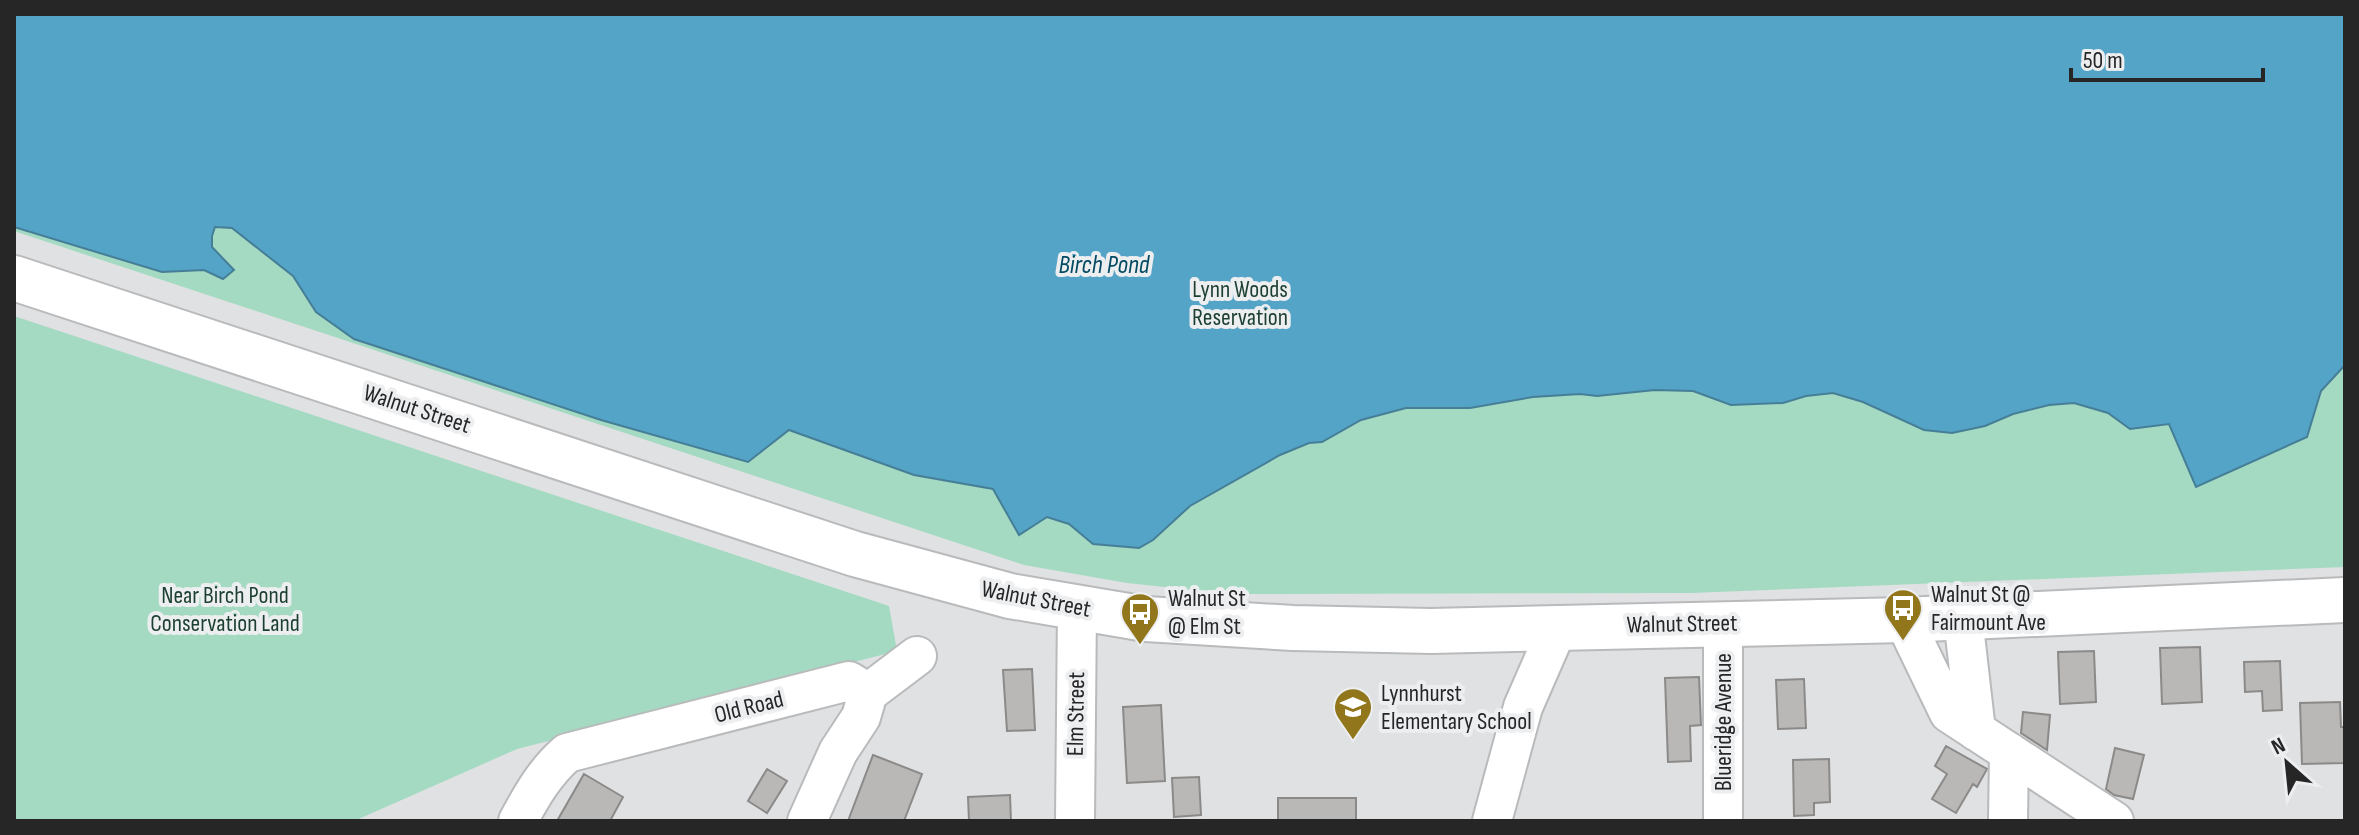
<svg xmlns="http://www.w3.org/2000/svg" width="2359" height="835" font-family="'Sofia Sans Condensed',sans-serif">
<style>
.green{fill:#a3dac1}
.water{fill:#54a4c7;stroke:#467e97;stroke-width:2}
.building{fill:#bab8b6;stroke:#8c8a89;stroke-width:2}
.lines{fill:none;stroke-linecap:round;stroke-linejoin:round}
.minor-casing{stroke:#b9babc;stroke-width:42}
.major-casing{stroke:#b9babc;stroke-width:48}
.minor{stroke:#fff;stroke-width:38}
.major{stroke:#fff;stroke-width:44}
.labels{text-anchor:middle;dominant-baseline:central;stroke-width:8;stroke-linejoin:round;paint-order:stroke}
.park-label{font-size:24px;fill:#1b3f30;stroke:#edeef0}
.street-label{font-size:24px;fill:#262627;stroke:#edeef0}
.poi-label{font-size:24px;fill:#262627;stroke:#edeef0;text-anchor:start}
.water-label{font-size:26px;font-style:italic;fill:#034a63;stroke:#edeef0}
</style>
<rect width="100%" height="100%" fill="#dfe1e3"/>
<!-- green -->
<path class="green" d="M14 14H2345V567L1691 593 1230 594 1127 583 1024 565 14 231Z
M14 316 889 606 897 651 517 749 354 821H14Z"/>
<!-- water -->
<path class="water" d="M14 14H2345V365L2321 391 2307 437 2196 487 2169 424 2130 429 2108 413 2074 403 2049 405 2013 414 1985 426 1952 433 1924 430 1863 402 1833 393 1806 396 1783 403 1731 405 1693 391 1655 390 1597 396 1580 394 1533 397 1470 408H1406L1361 420 1322 442 1309 443 1280 455 1190 506 1153 540 1139 548 1093 544 1069 524 1047 517 1019 535 993 489 914 475 789 430 748 462 601 420 354 339 316 312 293 276 232 228 215 227 212 236V247L234 270 223 279 204 270 162 272 14 227Z"/>
<!-- building -->
<path class="building" d="M2200 647 2202 702 2162 704 2160 648Z
M2094 651 2096 702 2060 704 2058 652Z
M2280 661 2282 710 2263 711 2262 691 2245 692 2244 662Z
M1032 669 1035 730 1007 731 1003 670Z
M1699 677 1701 725 1690 726 1691 761 1668 762 1665 678Z
M1804 679 1806 728 1778 729 1776 680Z
M2340 702 2341 727H2345V763L2302 764 2300 703Z
M1161 705 1165 781 1127 783 1123 707Z
M2023 712 2050 715 2047 750 2021 733Z
M1946 746 1987 769 1977 787 1973 784 1956 813 1932 799 1947 774 1935 766Z
M2115 748 2144 755 2133 799 2114 795 2106 789Z
M873 755 922 774 904 821H848Z
M1829 759 1830 802 1814 803V815L1794 816 1793 760Z
M767 769 787 781 767 813 748 801Z
M584 774 623 797 610 821H557Z
M1199 777 1201 815 1174 817 1172 778Z
M1010 795 1011 821H969L968 797Z
M1278 798H1356V821H1278Z"/>
<g class="lines">
<defs>
<path id="minor" d="M1963 618 1976 731
M1904 620 1949 713 2114 821
M1723 623V821
M518 821C532 795 545 772 567 753L849 681 868 693 917 656
M807 821 838 752 861 717 868 693
M1075 821 1077 608
M1492 821 1523 707 1558 627
M2008 821 2009 752"/>
<path id="major" d="M14 278 855 554 1010 596 1146 619 1293 628 1431 631 1904 620 2345 600"/>
</defs>
<!-- minor casing -->
<use href="#minor" class="minor-casing"/>
<!-- major casing -->
<use href="#major" class="major-casing"/>
<!-- minor -->
<use href="#minor" class="minor"/>
<!-- major -->
<use href="#major" class="major"/>
</g>
<!-- icons -->
<defs>
<symbol id="bus-pin" viewBox="-11 -11 22 30"><path d="M0 17L-7.5 6A9.5 9.5 0 1 1 7.5 6Z" fill="#91761c" stroke="#edeef0"/><path d="M-5-6H5V4H4V6H2V4H-2V6H-4V4H-5ZM-3.5-4V0h7V-4ZM-3.5 1.2v1.5H-2V1.2ZM2 1.2v1.5H3.5V1.2Z" fill="#fff"/></symbol>
<symbol id="school-pin" viewBox="-11 -11 22 30"><path d="M0 17L-7.5 6A9.5 9.5 0 1 1 7.5 6Z" fill="#91761c" stroke="#edeef0"/><path d="M0-5L7-2L0 1L-7-2ZM-4 1L0 2.5L4 1V4Q0 6-4 4Z" fill="#fff"/></symbol>
</defs>
<g fill-rule="evenodd">
<use href="#bus-pin" x="1881" y="586" width="44" height="60"/>
<use href="#bus-pin" x="1118" y="590" width="44" height="60"/>
<use href="#school-pin" x="1331" y="685" width="44" height="60"/>
</g>
<g class="labels">
<!-- park labels -->
<g class="park-label">
<text x="1240" y="289">Lynn Woods<tspan x="1240" dy="28">Reservation</tspan></text>
<text x="225" y="595">Near Birch Pond<tspan x="225" dy="28">Conservation Land</tspan></text>
</g>
<!-- street labels -->
<g class="street-label">
<text transform="translate(417 409) rotate(18)">Walnut Street</text>
<text transform="translate(1036 599) rotate(11)">Walnut Street</text>
<text transform="translate(1682 624) rotate(-1)">Walnut Street</text>
<text transform="translate(749 707) rotate(-14)">Old Road</text>
<text transform="translate(1076 714) rotate(-89)">Elm Street</text>
<text transform="translate(1723 722) rotate(-90)">Blueridge Avenue</text>
</g>
<!-- poi labels -->
<g class="poi-label">
<text x="1931" y="594">Walnut St @<tspan x="1931" dy="28">Fairmount Ave</tspan></text>
<text x="1168" y="598">Walnut St<tspan x="1168" dy="28">@ Elm St</tspan></text>
<text x="1381" y="693">Lynnhurst<tspan x="1381" dy="28">Elementary School</tspan></text>
</g>
<!-- water labels -->
<g class="water-label">
<text x="1104" y="265">Birch Pond</text>
</g>
</g>
<!-- border -->
<rect width="2359" height="835" fill="none" stroke="#262627" stroke-width="32"/>
<!-- north arrow -->
<g transform="translate(2287 763) rotate(333)" stroke="#edeef0" stroke-width="6" paint-order="stroke">
<path d="M0-6L14 30L0 20L-14 30Z" fill="#262627"/>
<text y="-12" font-size="22" font-weight="bold" text-anchor="middle" fill="#262627">N</text>
</g>
<!-- scale -->
<path d="M2071 68v12h192v-12" fill="none" stroke="#262627" stroke-width="4"/>
<text x="2083" y="68" font-size="24" fill="#262627" stroke="#edeef0" stroke-width="6" paint-order="stroke">50 m</text>
</svg>
